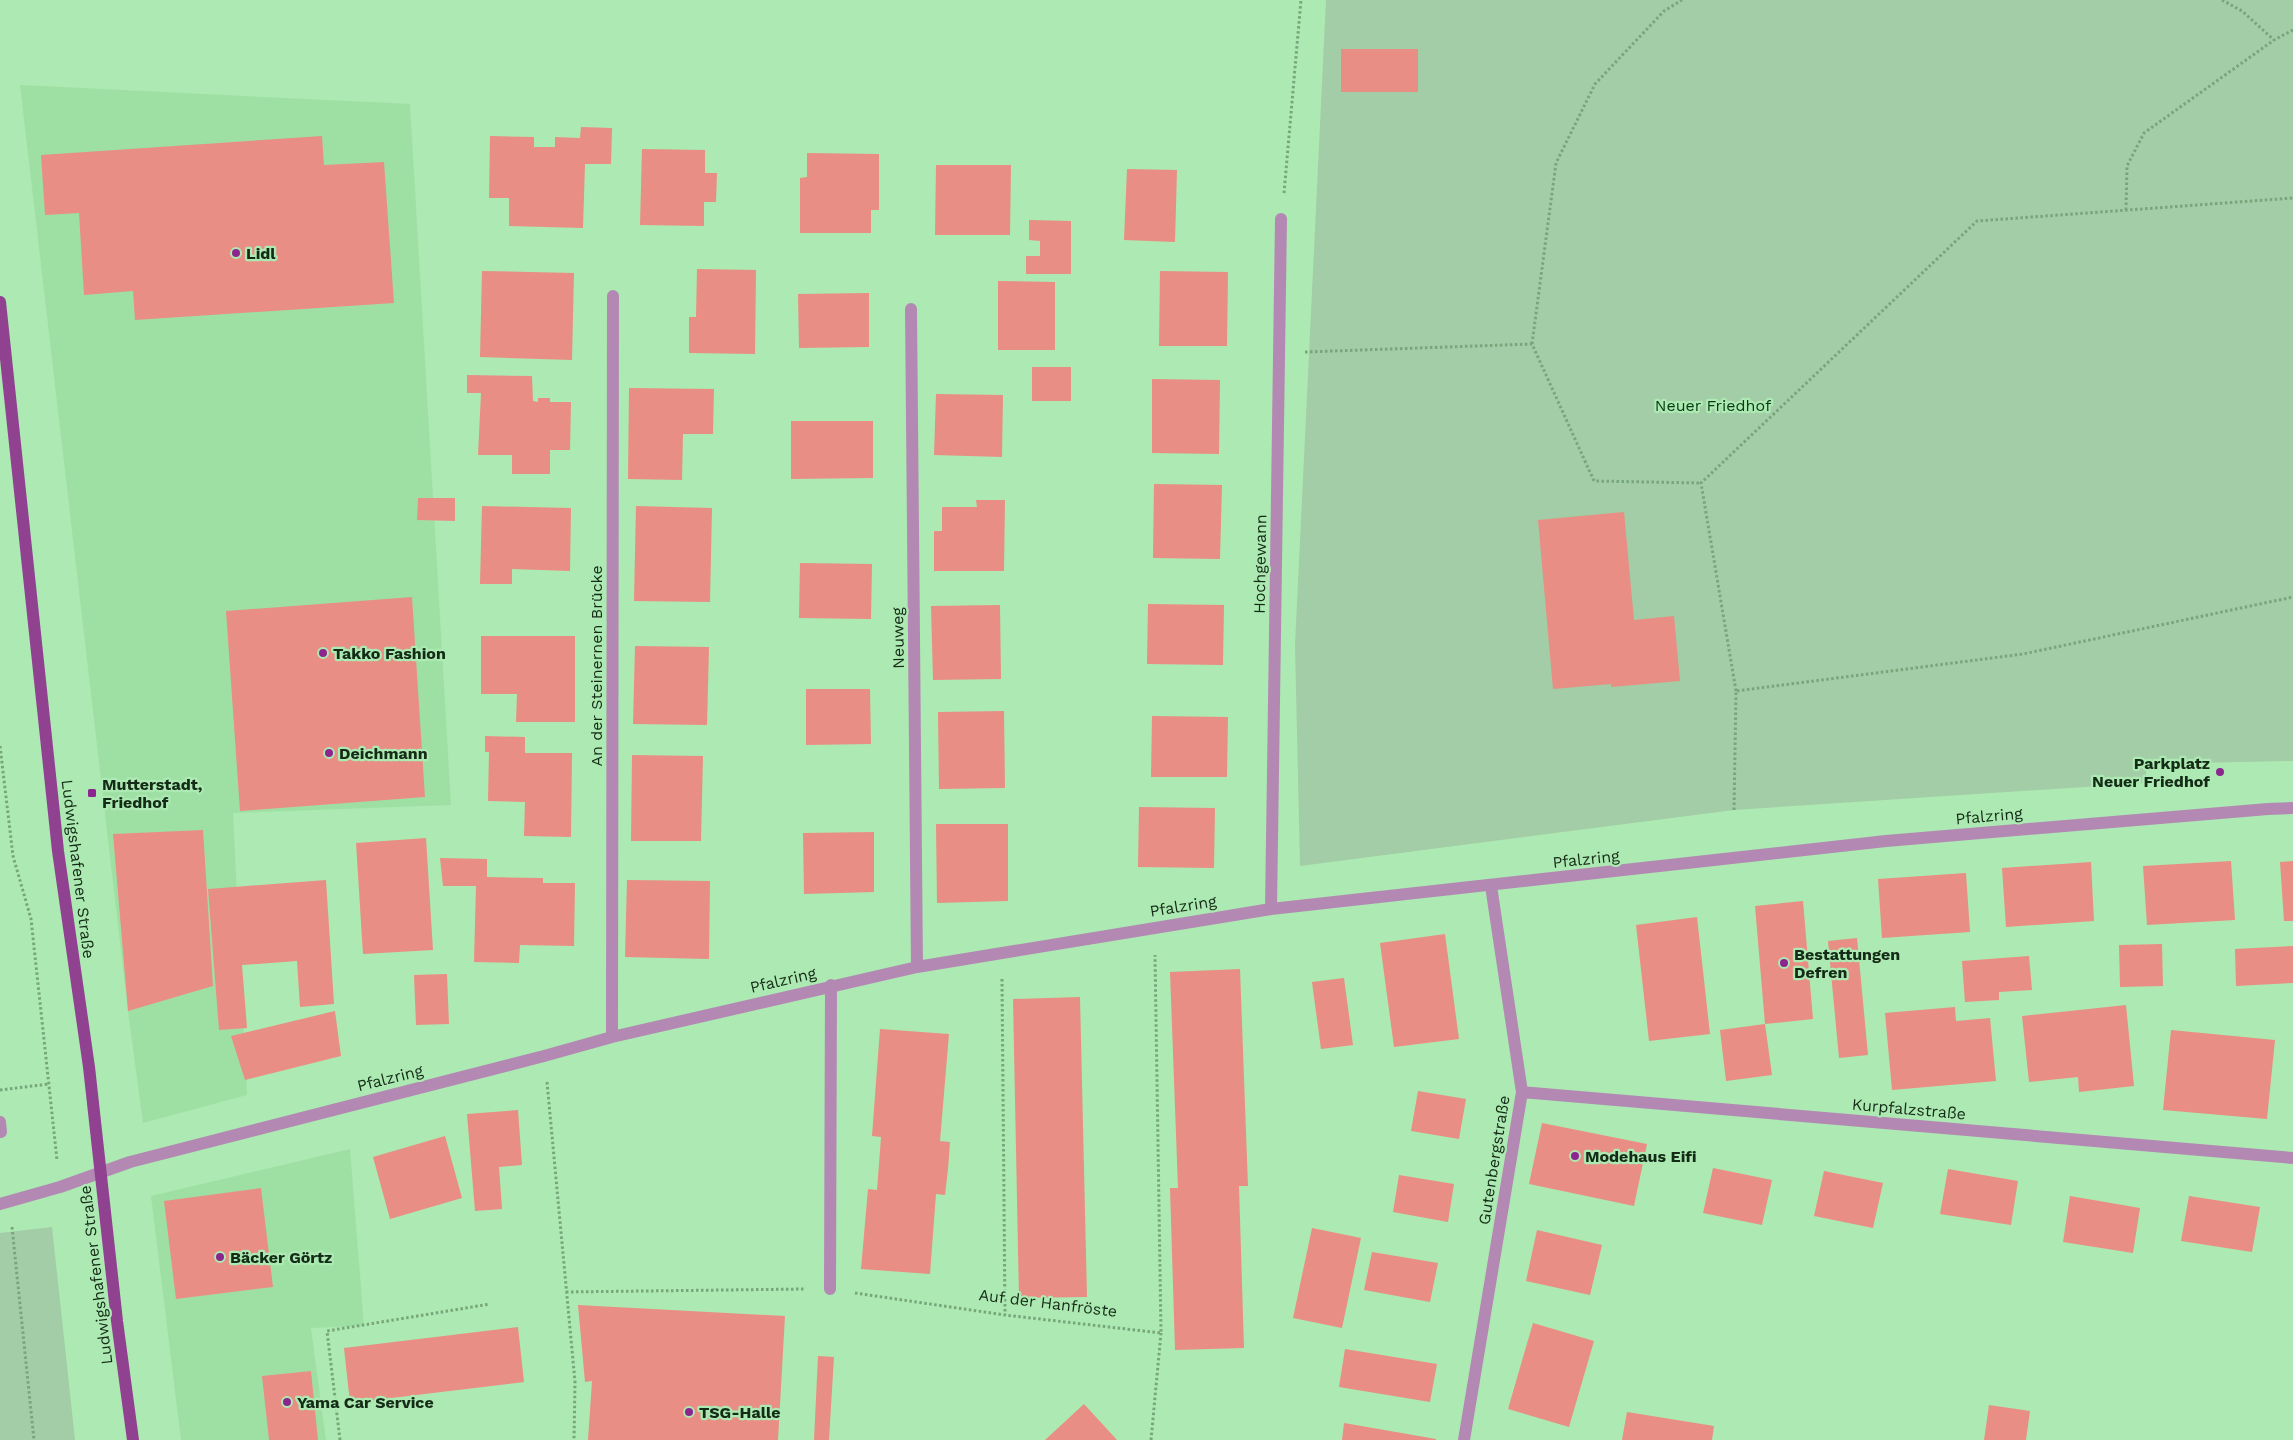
<svg xmlns="http://www.w3.org/2000/svg" width="2293" height="1440" font-family="'Work Sans',sans-serif">
<style>
.built{fill:#9ee0a4}
.green{fill:#a3cda6}
.building{fill:#e98e84}
.lines{fill:none;stroke-linecap:round;stroke-linejoin:round}
.path{stroke:#77a67b;stroke-width:3;stroke-dasharray:2.5 2.5;stroke-linecap:butt}
.minor{stroke:#b389b3;stroke-width:12}
.major{stroke:#904291;stroke-width:12}
.poi-dot{fill:#8b268e;stroke:#ade9b2;stroke-width:2}
.labels{text-anchor:middle;dominant-baseline:central;stroke-width:4.5;stroke-linejoin:round;paint-order:stroke}
.poi-label{font-size:16px;font-weight:bold;fill:#142c17;stroke:#ade9b2;text-anchor:start}
.park-label{font-size:16px;fill:#073b13;stroke:#ade9b2}
.street-label{font-size:16px;fill:#142c17;stroke:#ade9b2}
</style>
<rect width="100%" height="100%" fill="#ade9b2"/>
<!-- built -->
<path class="built" d="M20 85 410 104 451 805 233 813 247 1095 143 1123 128 1011Z
M350 1149 364 1326 311 1328 326 1440H181L151 1196Z"/>
<!-- green -->
<path class="green" d="M1326 0H2293V761L2146 764V783L1734 810 1300 866 1295 645Z
M52 1227 75 1440H0V1233Z"/>
<!-- building -->
<path class="building" d="M1341 49H1418V92H1341Z
M581 127 612 128 611 164H585L583 228 509 226V198H489L490 136 534 137V147H555V137L580 138Z
M322 136 324 165 384 162 394 303 135 320 133 291 84 295 79 213 45 215 41 155Z
M642 149 705 150V173H717L716 202H704V226L640 225Z
M807 153 879 154V210H871V233H800V178L807 177Z
M936 165H1011L1010 235H935Z
M1127 169 1177 170 1175 242 1124 240Z
M1029 220 1071 221V274H1026V256H1040V241L1029 240Z
M697 269 756 270 755 354 689 353V317H696Z
M482 271 574 273 572 360 480 357Z
M1160 271 1228 272 1227 346H1159Z
M998 281 1055 282V350H998Z
M869 293V347L799 348 798 294Z
M1032 367H1071V401H1032Z
M467 375 532 376 533 401 538 402V398H550V402H571L570 450H550V474H512V455H478L481 393H467Z
M1152 379 1220 380 1219 454 1152 453Z
M629 388 714 389 713 434H683L682 480 628 479Z
M936 394 1003 395 1002 457 934 455Z
M791 421H873V478L791 479Z
M1154 484 1222 485 1220 559 1153 558Z
M418 498H455V521L417 520Z
M976 500H1005L1004 571H934V531H942V507H977Z
M482 506 571 508 570 571 512 569V584H480Z
M636 506 712 508 710 602 634 601Z
M1624 512 1634 620 1674 616 1680 681 1611 687V684L1553 689 1538 520Z
M800 563 872 564 871 619 799 618Z
M412 597 425 797 240 811 226 611Z
M1148 604 1224 605 1223 665 1147 664Z
M1000 605 1001 679 933 680 931 606Z
M481 636H575V722H516L517 694H481Z
M635 646 709 647 707 725 633 724Z
M806 689H870L871 744 806 745Z
M1004 711 1005 788 939 789 938 712Z
M1152 716 1228 717 1227 777H1151Z
M485 736 525 737V753H572L571 837 524 836 525 802 488 801 489 752H485Z
M632 755 703 756 701 841H631Z
M1139 807 1215 808 1214 868 1138 867Z
M936 824H1008V901L937 903Z
M203 830 213 986 128 1011 113 834Z
M874 832V892L804 894 803 833Z
M426 838 433 950 363 954 356 843Z
M440 858 487 859V877L543 878V883H575L574 946 520 945 519 963 474 962 476 886H443Z
M2231 861 2235 920 2147 925 2143 866Z
M2293 861V921H2284L2280 862Z
M2091 862 2094 921 2006 927 2002 868Z
M1966 873 1970 932 1882 938 1878 879Z
M326 880 334 1004 300 1007 297 961 242 965 247 1028 219 1030 208 889Z
M627 880 710 881 709 959 625 957Z
M1803 901 1813 1019 1765 1024 1755 906Z
M1697 917 1710 1034 1649 1041 1636 925Z
M1445 934 1459 1039 1394 1047 1380 943Z
M1857 938 1868 1055 1839 1058 1828 941Z
M2162 944 2163 986 2120 987 2119 945Z
M2293 946V983L2236 986 2235 949Z
M2029 956 2032 990 1999 992V1000L1965 1002 1962 961Z
M1240 969 1248 1186H1239L1244 1348 1175 1350 1170 1188H1178L1170 972Z
M447 974 449 1024 416 1025 414 975Z
M1344 978 1353 1045 1321 1049 1312 982Z
M1080 997 1087 1297 1019 1298 1013 999Z
M2126 1005 2134 1086 2079 1092 2078 1077 2029 1082 2022 1016Z
M1955 1007 1956 1021 1990 1018 1996 1081 1892 1090 1885 1013Z
M335 1011 341 1056 245 1080 231 1036Z
M1765 1024 1772 1075 1726 1081 1720 1030Z
M880 1029 949 1034 940 1141 950 1142 948 1169 945 1195 936 1194 930 1274 861 1269 868 1189 877 1190 879 1164 881 1137 872 1136Z
M2171 1030 2275 1040 2267 1119 2163 1110Z
M1418 1091 1466 1099 1459 1139 1411 1131Z
M518 1110 522 1165 499 1167 502 1209 475 1211 467 1114Z
M1542 1123 1647 1144 1634 1206 1529 1184Z
M445 1136 462 1198 390 1219 373 1157Z
M1713 1168 1772 1180 1762 1225 1703 1213Z
M1948 1169 2018 1181 2011 1225 1940 1214Z
M1824 1171 1883 1183 1873 1228 1814 1216Z
M1399 1175 1454 1184 1448 1222 1393 1212Z
M261 1188 273 1287 176 1299 164 1201Z
M2070 1196 2140 1208 2133 1253 2063 1242Z
M2189 1196 2260 1207 2252 1252 2181 1241Z
M1312 1228 1361 1238 1342 1328 1293 1318Z
M1537 1230 1602 1245 1590 1295 1526 1281Z
M1372 1252 1438 1263 1430 1302 1364 1290Z
M578 1305 785 1316 778 1440H588L592 1381 585 1382Z
M1533 1323 1594 1341 1569 1427 1508 1409Z
M518 1327 524 1382 350 1403 344 1348Z
M1345 1349 1437 1364 1430 1402 1339 1387Z
M818 1356 834 1357 829 1440H814Z
M311 1371 318 1440H269L262 1376Z
M1084 1404 1117 1440H1045Z
M1989 1405 2030 1411 2026 1440H1984Z
M1627 1412 1714 1426 1712 1440H1622Z
M1344 1423 1436 1439V1440H1342Z"/>
<g class="lines">
<!-- path -->
<path class="path" d="M2222 0 2242 11 2274 40
M1284 193 1301 0
M2126 210 2127 166 2144 133 2274 40 2293 30
M1532 344 1556 163 1595 84 1664 11 1682 0
M1305 352 1532 344 1594 481 1701 483
M1736 691 1701 483 1977 221 2293 198
M0 746 13 856 31 919 57 1160
M1734 810 1736 691 2023 654 2293 597
M1002 979 1005 1315
M547 1082 575 1382 574 1440
M0 1090 49 1084
M12 1227 34 1440
M566 1292 804 1289
M855 1293 1005 1315 1161 1333 1155 955
M340 1440 327 1331 490 1304
M1151 1440 1161 1333"/>
<!-- minor -->
<path class="minor" d="M911 309 917 967
M1271 909 1281 219
M612 1037 613 296
M1522 1092 2293 1158
M0 1122 1 1132
M0 1204 60 1187 130 1162 544 1056 612 1037 917 967 1271 909 1886 841 2268 809 2293 808
M830 1289 831 985
M1464 1440 1522 1092 1491 886"/>
<!-- major -->
<path class="major" d="M0 302 58 851 89 1067 117 1321 133 1440"/>
</g>
<!-- markers -->
<g class="poi-dot">
<circle cx="236" cy="253" r="5"/>
<circle cx="323" cy="653" r="5"/>
<circle cx="329" cy="753" r="5"/>
<circle cx="2220" cy="772" r="5"/>
<rect x="87" y="788" width="10" height="10" rx="2.5"/>
<circle cx="1784" cy="963" r="5"/>
<circle cx="1575" cy="1156" r="5"/>
<circle cx="220" cy="1257" r="5"/>
<circle cx="287" cy="1402" r="5"/>
<circle cx="689" cy="1412" r="5"/>
</g>
<g class="labels">
<!-- poi labels -->
<g class="poi-label">
<text x="246" y="253">Lidl</text>
<text x="333" y="653">Takko Fashion</text>
<text x="339" y="753">Deichmann</text>
<text x="2210" y="763" text-anchor="end">Parkplatz<tspan x="2210" dy="18">Neuer Friedhof</tspan></text>
<text x="102" y="784">Mutterstadt,<tspan x="102" dy="18">Friedhof</tspan></text>
<text x="1794" y="954">Bestattungen<tspan x="1794" dy="18">Defren</tspan></text>
<text x="1585" y="1156">Modehaus Eifi</text>
<text x="230" y="1257">Bäcker Görtz</text>
<text x="297" y="1402">Yama Car Service</text>
<text x="699" y="1412">TSG-Halle</text>
</g>
<!-- park labels -->
<g class="park-label">
<text x="1713" y="405">Neuer Friedhof</text>
</g>
<!-- street labels -->
<g class="street-label">
<text transform="translate(1260 564) rotate(-89)">Hochgewann</text>
<text transform="translate(898 638) rotate(-91)">Neuweg</text>
<text transform="translate(596 666) rotate(-90)">An der Steinernen Brücke</text>
<text transform="translate(1989 816) rotate(-5)">Pfalzring</text>
<text transform="translate(1586 859) rotate(-6)">Pfalzring</text>
<text transform="translate(78 869) rotate(83)">Ludwigshafener Straße</text>
<text transform="translate(1183 906) rotate(-9)">Pfalzring</text>
<text transform="translate(783 980) rotate(-13)">Pfalzring</text>
<text transform="translate(390 1078) rotate(-14)">Pfalzring</text>
<text transform="translate(1909 1109) rotate(5)">Kurpfalzstraße</text>
<text transform="translate(1494 1160) rotate(-81)">Gutenbergstraße</text>
<text transform="translate(96 1275) rotate(-97)">Ludwigshafener Straße</text>
<text transform="translate(1048 1303) rotate(7)">Auf der Hanfröste</text>
</g>
</g>
</svg>
